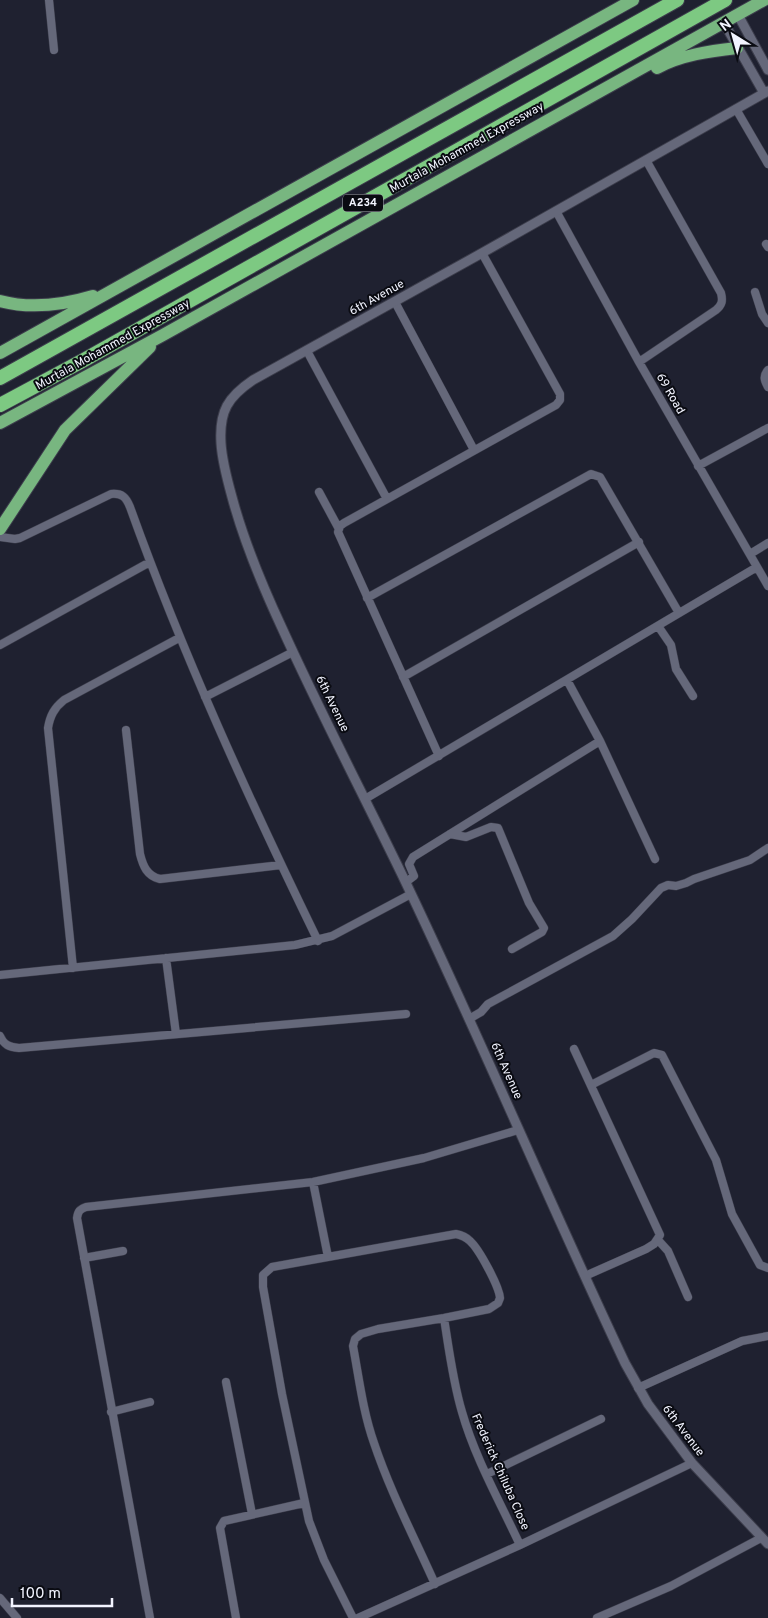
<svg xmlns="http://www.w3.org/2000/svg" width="768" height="1618" font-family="Overpass,sans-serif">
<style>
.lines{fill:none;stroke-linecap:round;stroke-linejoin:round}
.minor-casing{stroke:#3c3d4b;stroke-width:9}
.tertiary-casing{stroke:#3c3d4b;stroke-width:11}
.trunk-casing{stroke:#3c3d4b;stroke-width:14}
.motorway-casing{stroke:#3c3d4b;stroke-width:16}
.minor{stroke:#65687a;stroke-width:8}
.tertiary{stroke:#65687a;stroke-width:9}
.trunk{stroke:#78b680;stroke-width:12}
.motorway{stroke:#7dc982;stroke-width:14}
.labels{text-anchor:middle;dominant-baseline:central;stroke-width:4;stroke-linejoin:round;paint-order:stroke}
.shield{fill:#0a0b12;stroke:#acaeb8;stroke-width:1}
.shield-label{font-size:11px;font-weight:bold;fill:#f2f4ff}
.street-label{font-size:12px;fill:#f2f4ff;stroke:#0a0b12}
</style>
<rect width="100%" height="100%" fill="#1f2130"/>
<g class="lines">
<defs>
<path id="minor" d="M49 0 54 50
M736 109 768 164
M556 211 639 362 768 586
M766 244 768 247
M755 292 762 314 768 323
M395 302 474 450
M307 351 387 499
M639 362 716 310C722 305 723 301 721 293L646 160
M768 370C763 376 764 380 768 387
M698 466 768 428
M319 492 339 529
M0 537 15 539 20 538 111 494C122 493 126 497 130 507 183 655 249 799 318 941
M750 554 768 543
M367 598 591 474 600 477 679 613
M658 626 671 645 676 669 693 696
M0 645 150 562
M403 677 639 542
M567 680 600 741 655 859
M205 697 293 652
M126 730 140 854C143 866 147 876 160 879L281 865
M439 756 338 532 340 526 344 523 556 405 560 400V394L482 253
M365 799 757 567
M450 834 466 837 491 827 498 828 529 903 544 928 542 932 512 949
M406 882 414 876 409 864 413 857 600 741
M166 958 176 1034
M73 968 48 728C50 716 54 708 64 700L179 638
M0 975 295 945 332 936 411 894
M469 1019 481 1012 488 1004 613 936 632 919 661 888 668 885 676 886 686 883 694 879 750 860 768 848
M0 1036C4 1045 9 1047 19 1048L406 1014
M574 1049 660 1235 654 1244 646 1249 585 1276
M591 1085 654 1053 662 1055 716 1160 732 1214 760 1265 768 1268
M313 1182 328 1257
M658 1240 668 1251 688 1297
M84 1258 123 1251
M444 1318C449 1350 453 1382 462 1412 475 1458 500 1502 520 1545
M226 1382 252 1514
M638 1388 742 1341 768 1336
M111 1412 150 1402
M487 1474 601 1419
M0 1598 17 1618
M150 1618 77 1218C78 1211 80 1209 86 1207L313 1182 424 1158 518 1130
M236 1618 220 1528 224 1521 304 1503
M353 1618 324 1560 309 1521 282 1394 263 1287V1275L272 1267 456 1234C461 1235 466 1237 470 1241 479 1249 499 1286 500 1298L498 1303 489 1309 444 1318 378 1329 361 1334 355 1339 353 1346C359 1378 363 1412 374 1443 390 1491 414 1537 435 1584
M358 1618 520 1545 692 1463
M597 1618 671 1586 761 1538"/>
<path id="tertiary" d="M738 15 768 70
M724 23 764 93
M768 91 482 253 253 380C228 397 219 411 221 443 222 461 227 479 232 497 244 542 262 585 282 628 321 714 365 798 406 883 482 1042 550 1204 625 1363L648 1404 692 1463 768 1544"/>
<path id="trunk" d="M657 68C681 55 710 51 737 48
M0 301C30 309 63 305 93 296
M0 353 633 0
M0 423 163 335 764 0
M0 529 65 430 150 347"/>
<path id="motorway" d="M0 378 677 0
M0 405 84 360 725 0"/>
</defs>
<!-- minor casing -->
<use href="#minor" class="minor-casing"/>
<!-- tertiary casing -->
<use href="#tertiary" class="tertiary-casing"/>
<!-- trunk casing -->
<use href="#trunk" class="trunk-casing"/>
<!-- motorway casing -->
<use href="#motorway" class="motorway-casing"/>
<!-- minor -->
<use href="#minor" class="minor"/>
<!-- tertiary -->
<use href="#tertiary" class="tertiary"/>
<!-- trunk -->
<use href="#trunk" class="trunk"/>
<!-- motorway -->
<use href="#motorway" class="motorway"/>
</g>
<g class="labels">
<!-- shield labels -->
<rect class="shield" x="343" y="194.5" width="40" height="17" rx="4"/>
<g class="shield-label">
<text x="363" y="203">A234</text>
</g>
<!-- street labels -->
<g class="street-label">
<text transform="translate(467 148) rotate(-29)">Murtala Mohammed Expressway</text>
<text transform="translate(377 298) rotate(-29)">6th Avenue</text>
<text transform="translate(113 345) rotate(-29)">Murtala Mohammed Expressway</text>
<text transform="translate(670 394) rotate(60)">69 Road</text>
<text transform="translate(332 704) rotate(64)">6th Avenue</text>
<text transform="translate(506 1071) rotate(66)">6th Avenue</text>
<text transform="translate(683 1431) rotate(53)">6th Avenue</text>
<text transform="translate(500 1472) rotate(66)">Frederick Chiluba Close</text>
</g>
</g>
<!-- north arrow -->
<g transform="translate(733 35) rotate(323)" stroke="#0a0b12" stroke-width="4" paint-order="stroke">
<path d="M0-4L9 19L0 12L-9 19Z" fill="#f2f4ff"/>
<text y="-8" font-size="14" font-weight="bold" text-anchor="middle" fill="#f2f4ff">N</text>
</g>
<!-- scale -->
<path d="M12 1598v8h100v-8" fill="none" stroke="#f2f4ff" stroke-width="2.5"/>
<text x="20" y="1598" font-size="15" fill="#f2f4ff" stroke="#0a0b12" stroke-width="4" paint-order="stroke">100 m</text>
</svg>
